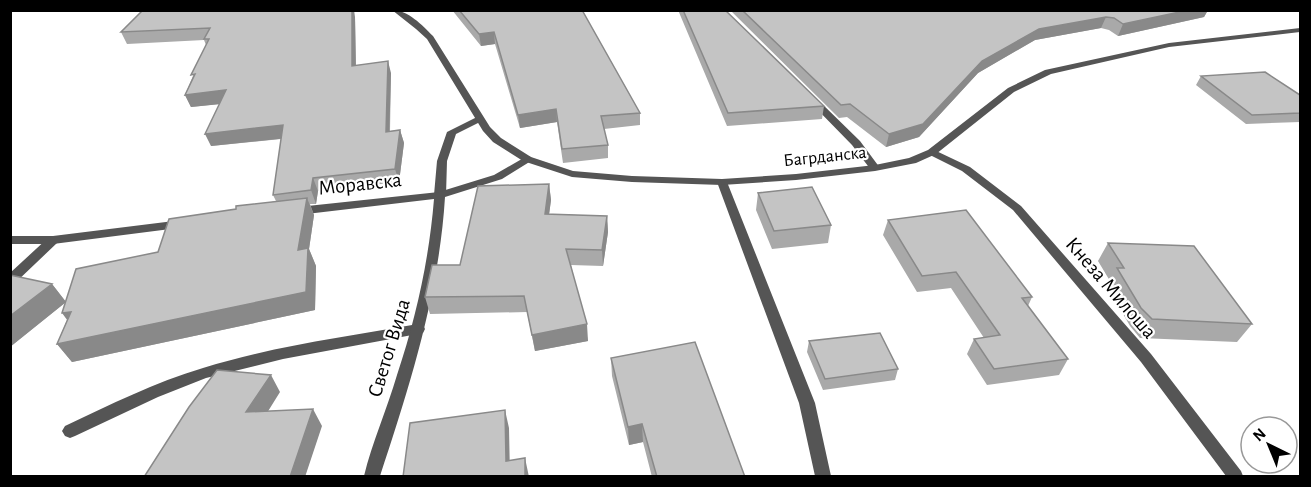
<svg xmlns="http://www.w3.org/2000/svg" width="1311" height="487" font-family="'Alegreya Sans',sans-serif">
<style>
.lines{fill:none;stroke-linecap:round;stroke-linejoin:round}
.service{fill:#555;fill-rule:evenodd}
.minor{fill:#555;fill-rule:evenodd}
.tertiary{fill:#555;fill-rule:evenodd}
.wall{fill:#a9a9a9}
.shaded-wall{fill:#898989}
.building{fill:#c4c4c4;stroke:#898989;stroke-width:1.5}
.labels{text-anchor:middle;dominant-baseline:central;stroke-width:4.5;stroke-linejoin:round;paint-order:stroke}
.far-street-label{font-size:18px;fill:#000;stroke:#fff}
.street-label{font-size:21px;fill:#000;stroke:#fff}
</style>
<rect width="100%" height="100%" fill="#fff"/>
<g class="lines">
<!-- service -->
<path class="service" d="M813 97 816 98 860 141 880 168 879 170H871L852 145 810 102V98Z
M479 116 484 119 482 121 456 134 447 161 446 195 444 197H436L434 195 437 161 447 132Z
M722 179 727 182 815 403 831 476H815L799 403 717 182Z
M53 236 59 240 57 243 14 284 10 285V273L49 237Z
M418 324 423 325 425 329 423 333 283 359 206 378 158 397 75 436 70 438 65 436 62 431 65 426C110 405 155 382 203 368 273 346 346 337 418 324Z"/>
<!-- minor -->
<path class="minor" d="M932 149 970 167 1021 206 1151 354 1241 471 1243 476H1226L1141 362 1013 210 962 171 928 154 927 152Z
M527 156 531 157 532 159 531 161 502 179 445 197C439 294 410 385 380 476H364C372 443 387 409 397 375 416 318 429 260 434 199L298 215 292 211 298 207 439 192 494 175Z
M182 220 186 221 188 224 186 227 53 244H10V236H53Z"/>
<!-- tertiary -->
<path class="tertiary" d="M392 10C408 10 422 25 433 36L490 127 501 138 531 157 573 171 632 176 722 179 796 174 875 165 909 158 928 150 1008 88 1045 70 1169 43 1300 28V32L1169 47 1051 74 1014 92 936 154 916 163 875 171 796 180 722 185 632 182 572 177 523 161 493 142 483 131 427 39 416 29Z"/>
</g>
<!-- wall -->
<path class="wall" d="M452 10H582L640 113V125L604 129 608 145V158L563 163 557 122 520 128 495 44 481 46Z
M678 10H725L824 106 822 119 727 126Z
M730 10H1208L1204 17 1118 36 1109 30 1101 28 1035 40 978 73 919 137 886 147 847 117 839 118Z
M355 17 356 65 391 73 390 131 400 130 404 143 399 182 318 191 316 204H310L314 215 309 249 316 266 315 310 72 362 57 344 67 320 66 302 10 347V275L52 284 66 302 236 209 276 201 273 195 281 139 211 146 219 104 191 107 185 95 206 45 204 40 127 44 121 32Z
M1201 76 1300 95V122L1246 124 1196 85Z
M549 184 551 200 549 214 607 216 608 232 603 266 571 265 588 341 535 351 527 312 430 314 425 297Z
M758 193 831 225 828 243 772 249 756 210Z
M888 220 1032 297 1028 306 1068 359 1059 375 987 385 967 354 974 339 984 338 951 288 917 292 883 235Z
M1108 243 1252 324 1237 342 1140 338 1130 326 1107 286 1110 281 1098 261Z
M809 341 898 369 895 380 823 390 807 352Z
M611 358 745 477H652L643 442 629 445 612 376Z"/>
<!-- shaded-wall -->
<path class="shaded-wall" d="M352 10H354L355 17 356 78 352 66Z
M1189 10H1208L1204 17 1118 36 1123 24Z
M1106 17 1101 28 1035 40 978 73 919 137 886 147 889 134 982 61 1039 29Z
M494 32 495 44 481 46 479 34Z
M388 61 391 73 389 144 386 132Z
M226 90 231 103 191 107 185 95Z
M556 109 557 122 520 128 518 115Z
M283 125 288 138 211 146 205 134Z
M400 130 404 143 399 182 395 169Z
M313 178 318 191 316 204 311 190Z
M549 184 551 200 547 230 545 214Z
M307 198 314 215 309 249 316 266 315 310 72 362 57 344 298 250Z
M607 216 608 232 603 266 602 250Z
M52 284 66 302 10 347V316Z
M71 312 76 332 62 313Z
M587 324 588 341 535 351 532 335Z
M271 375 280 392 257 429 246 412Z
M313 409 322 426 305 477H290Z
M505 410 509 428 510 477 506 461Z
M642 424 643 442 629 445 628 427Z
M525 458 529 477H525Z"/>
<!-- building -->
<path class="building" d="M143 10H352V66L388 61 386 132 400 130 395 169 313 178 311 190 273 195 283 125 205 134 226 90 185 95 195 74 191 75 209 39H204L210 28 121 32Z
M459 10H582L640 113 601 116 608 145 562 149 556 109 518 115 494 32 479 34Z
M683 10H725L824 106 728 113Z
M742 10H1189L1123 24 1114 18 1106 17 1039 29 982 61 923 124 889 134 850 104 841 105Z
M1265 72 1300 95V113L1252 115 1201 76Z
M549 184 545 214 607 216 602 250 566 249 587 324 532 335 524 296 425 297 432 265H460L478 186Z
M812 187 831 225 774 231 758 193Z
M307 198 298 250 308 248 306 292 57 344 71 312 62 313 76 269 158 252 169 219 236 209V206Z
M966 210 1032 297 1022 298 1068 359 994 369 974 339 1000 335 956 272 922 276 888 220Z
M1108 243 1194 246 1252 324 1152 319 1141 308 1117 268H1124Z
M10 275 52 284 10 316Z
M880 333 898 369 825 379 809 341Z
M695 342 745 477H657L642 424 628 427 611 358Z
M217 370 271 375 246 412 313 409 290 477H144L189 407Z
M505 410 506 461 525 458V477H403L410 423Z"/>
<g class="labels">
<!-- far-street labels -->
<g class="far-street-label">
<text transform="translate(825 157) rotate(-6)">Багрданска</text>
</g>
<!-- street labels -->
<g class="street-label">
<text transform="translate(360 184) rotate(-6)">Моравска</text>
<text transform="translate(1111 288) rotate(49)">Кнеза Милоша</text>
<text transform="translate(389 348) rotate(-73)">Светог Вида</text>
</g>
</g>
<!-- border -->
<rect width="1311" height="487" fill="none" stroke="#000000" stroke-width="24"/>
<!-- north arrow -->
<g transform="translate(1269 445) rotate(317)"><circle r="28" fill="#ffffff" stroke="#999999" stroke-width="1.5"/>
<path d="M0-4.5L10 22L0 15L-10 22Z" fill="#000000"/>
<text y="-9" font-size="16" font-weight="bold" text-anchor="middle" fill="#000000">N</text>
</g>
</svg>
